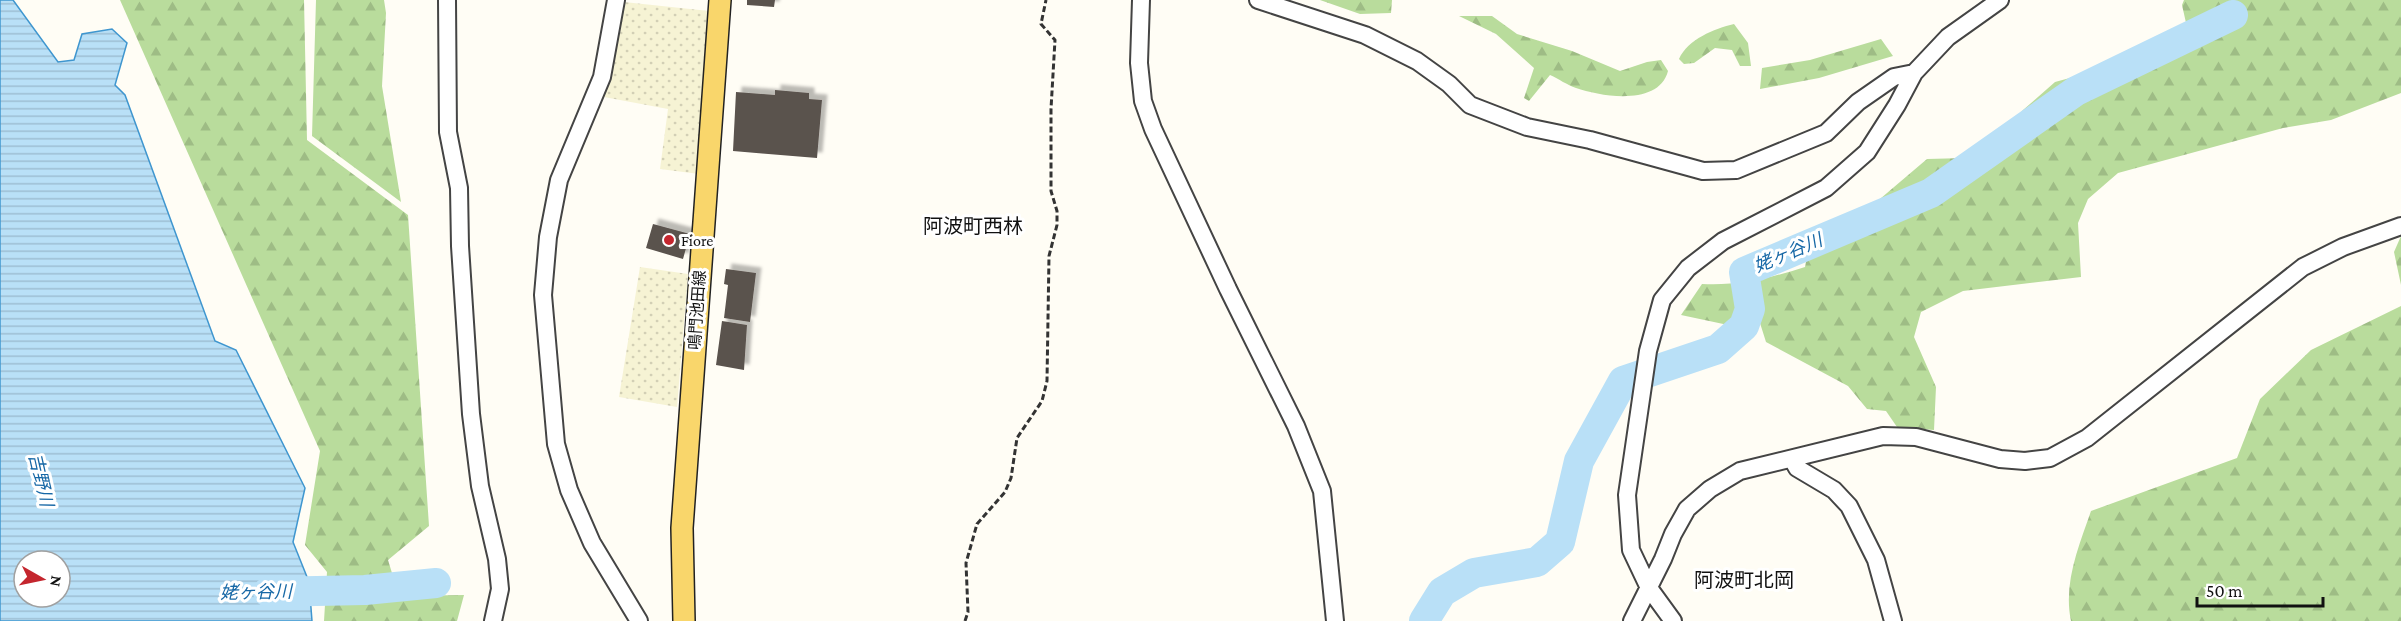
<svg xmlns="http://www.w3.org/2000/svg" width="2401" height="621" font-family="'Crimson Pro','Noto Sans JP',serif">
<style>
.farmland{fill:url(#farmland-dots)}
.forest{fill:url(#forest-firs)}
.water{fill:url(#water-rules);stroke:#3f96cf;stroke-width:1.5;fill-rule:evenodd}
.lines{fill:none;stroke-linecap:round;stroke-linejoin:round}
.river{stroke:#b9e0f7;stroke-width:30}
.building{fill:#5a524d;filter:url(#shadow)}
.minor-casing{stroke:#444;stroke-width:20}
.major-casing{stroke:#222;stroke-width:24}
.path{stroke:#333;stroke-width:3;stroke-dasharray:6 3;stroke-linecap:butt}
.minor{stroke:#fff;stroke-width:16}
.major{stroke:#f9d66b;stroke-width:21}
.poi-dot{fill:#c4262e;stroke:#fff;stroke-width:2}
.labels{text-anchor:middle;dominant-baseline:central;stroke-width:6;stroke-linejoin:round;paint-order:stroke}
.poi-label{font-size:16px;fill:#111;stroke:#fff;text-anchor:start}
.street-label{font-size:16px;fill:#111;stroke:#fff}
.water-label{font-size:18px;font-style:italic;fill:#1768a6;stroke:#fff}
.quarter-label{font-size:20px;fill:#111;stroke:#fff}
</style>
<defs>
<pattern id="farmland-dots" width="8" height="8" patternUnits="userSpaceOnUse" patternTransform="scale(1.5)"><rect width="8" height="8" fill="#f6f3d4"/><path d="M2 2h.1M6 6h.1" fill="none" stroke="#d2cfb5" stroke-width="1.8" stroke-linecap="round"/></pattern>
<pattern id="forest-firs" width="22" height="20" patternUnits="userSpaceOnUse" patternTransform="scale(1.5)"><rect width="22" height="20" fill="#b9dc9c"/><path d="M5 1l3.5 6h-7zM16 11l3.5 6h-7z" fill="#9ebc85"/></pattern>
<pattern id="water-rules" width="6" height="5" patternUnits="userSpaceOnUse" patternTransform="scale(1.5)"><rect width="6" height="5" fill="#b9e0f7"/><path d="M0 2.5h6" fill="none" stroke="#9ebfd3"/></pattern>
<filter id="shadow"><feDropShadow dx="5.5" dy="-5.5" stdDeviation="1.5" flood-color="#0004"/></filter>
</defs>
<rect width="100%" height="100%" fill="#fffdf5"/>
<!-- farmland -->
<path class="farmland" d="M624 2 709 11 699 174 660 169 668 109 604 97 613 64Z
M640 267 688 274 677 407 619 397Z"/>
<!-- forest -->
<path class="forest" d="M120 0H304L307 140 408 215 429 526 388 560 399 596 464 595 457 621H324L327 572 305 545 320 451Z
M316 0H384L386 13 382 86 401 202 312 136Z
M1320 0H1392L1391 13 1360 14Z
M2184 0H2401V93L2331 120 2283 128 2118 173 2088 199 2078 223 2081 277 1963 291 1921 312 1914 337 1936 387 1934 430 1897 427 1886 411 1867 409 1848 386 1766 342 1760 323 1728 325 1681 315 1702 284C1738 286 1770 278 1805 267L1808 252 1867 210 1927 159 1965 158 2006 130 2023 110 2055 82 2191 45 2182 5Z
M1459 16H1492L1517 34 1572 51 1620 71 1647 62 1661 60 1668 71C1659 106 1602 97 1576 88 1567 85 1559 79 1550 75L1529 101 1524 98 1534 68 1496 34Z
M1734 24 1748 43 1751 66H1740L1732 50 1715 48 1694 63 1684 64 1679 59C1688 39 1714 29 1734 24Z
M1881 39 1893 56 1819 78 1760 89 1762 68 1810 60Z
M2401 236V285L2394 252Z
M2401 306V621H2071C2063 583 2079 546 2091 511L2237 458 2260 399 2311 350Z"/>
<!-- water -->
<path class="water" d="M0 0H13L58 62 74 60 82 34 112 29 127 43 115 85 125 95 215 341 236 350 305 488 293 542 309 582 312 621H0ZM24 561H60V597H24Z"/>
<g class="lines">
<!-- river -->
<path class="river" d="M268 592 365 590 436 583
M1424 621 1442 592 1474 573 1537 562 1560 542 1579 461 1623 381 1718 349 1744 326 1750 309 1744 272 1931 193 2076 91 2233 15"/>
</g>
<!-- building -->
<path class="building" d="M747 0H775L774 7 747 5Z
M775 90 809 93V99L822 100 817 158 733 151 736 92 775 95Z
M653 224 690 234 683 259 646 248Z
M726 269 756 273 750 322 724 318 728 285 724 284Z
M722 321 747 325 744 370 716 365Z"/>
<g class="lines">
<defs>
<path id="minor" d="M447 0 448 132 459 188 460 246 471 414 480 486 497 559 500 589 493 621
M616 0 602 77 559 180 548 237 543 295 556 444 569 490 592 543 639 621
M1141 0 1139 63 1143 101 1153 129 1228 289 1296 426 1322 491 1335 621
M1258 0 1365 35 1417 61 1449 84 1470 105 1527 127 1590 140 1703 171 1736 170 1826 133 1858 102 1894 77 1914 73
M1792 459 1797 468 1834 490 1849 506 1876 560 1893 621
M1632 621 1663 559 1673 534 1687 509 1710 489 1740 471 1883 436 1916 437 2000 459 2025 461 2050 458 2087 438 2303 267 2343 247 2401 226
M1673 621 1649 588 1631 550 1627 495 1648 351 1662 300 1688 268 1723 241 1826 188 1867 152 1897 105 1914 73 1948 37 2000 0"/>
<path id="major" d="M684 621 682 528 720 0"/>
</defs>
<!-- minor casing -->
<use href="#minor" class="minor-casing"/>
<!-- major casing -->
<use href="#major" class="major-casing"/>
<!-- path -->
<path class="path" d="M965 621 968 612 966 563 977 524 1005 492 1011 478 1017 438 1042 401 1047 381 1049 256 1057 225V211L1051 191V109L1055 40 1041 24 1046 0"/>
<!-- minor -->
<use href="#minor" class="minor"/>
<!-- major -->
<use href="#major" class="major"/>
</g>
<!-- markers -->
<circle class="poi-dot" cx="669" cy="240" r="6"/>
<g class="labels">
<!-- poi labels -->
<g class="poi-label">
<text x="681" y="240">Fiore</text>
</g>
<!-- street labels -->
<g class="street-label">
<text transform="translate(697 310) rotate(-86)">鳴門池田線</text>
</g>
<!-- water labels -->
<g class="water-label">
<text transform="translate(1788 253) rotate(-23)">姥ヶ谷川</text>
<text transform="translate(41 480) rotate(77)">吉野川</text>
<text transform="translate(256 592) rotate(-1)">姥ヶ谷川</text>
</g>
<!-- quarter labels -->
<g class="quarter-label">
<text x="973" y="226">阿波町西林</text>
<text x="1744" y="580">阿波町北岡</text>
</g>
</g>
<!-- north arrow -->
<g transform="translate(42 579) rotate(99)"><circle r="28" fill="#ffffff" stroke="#a0a0a0" stroke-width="1.5"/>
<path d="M0-4.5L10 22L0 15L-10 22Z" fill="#c4262e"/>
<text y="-9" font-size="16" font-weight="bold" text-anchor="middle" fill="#111111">N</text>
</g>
<!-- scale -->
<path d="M2197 597v9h126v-9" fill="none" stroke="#111111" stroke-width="3"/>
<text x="2206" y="597" font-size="18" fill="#111111" stroke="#ffffff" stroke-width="4.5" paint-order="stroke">50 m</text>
</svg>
